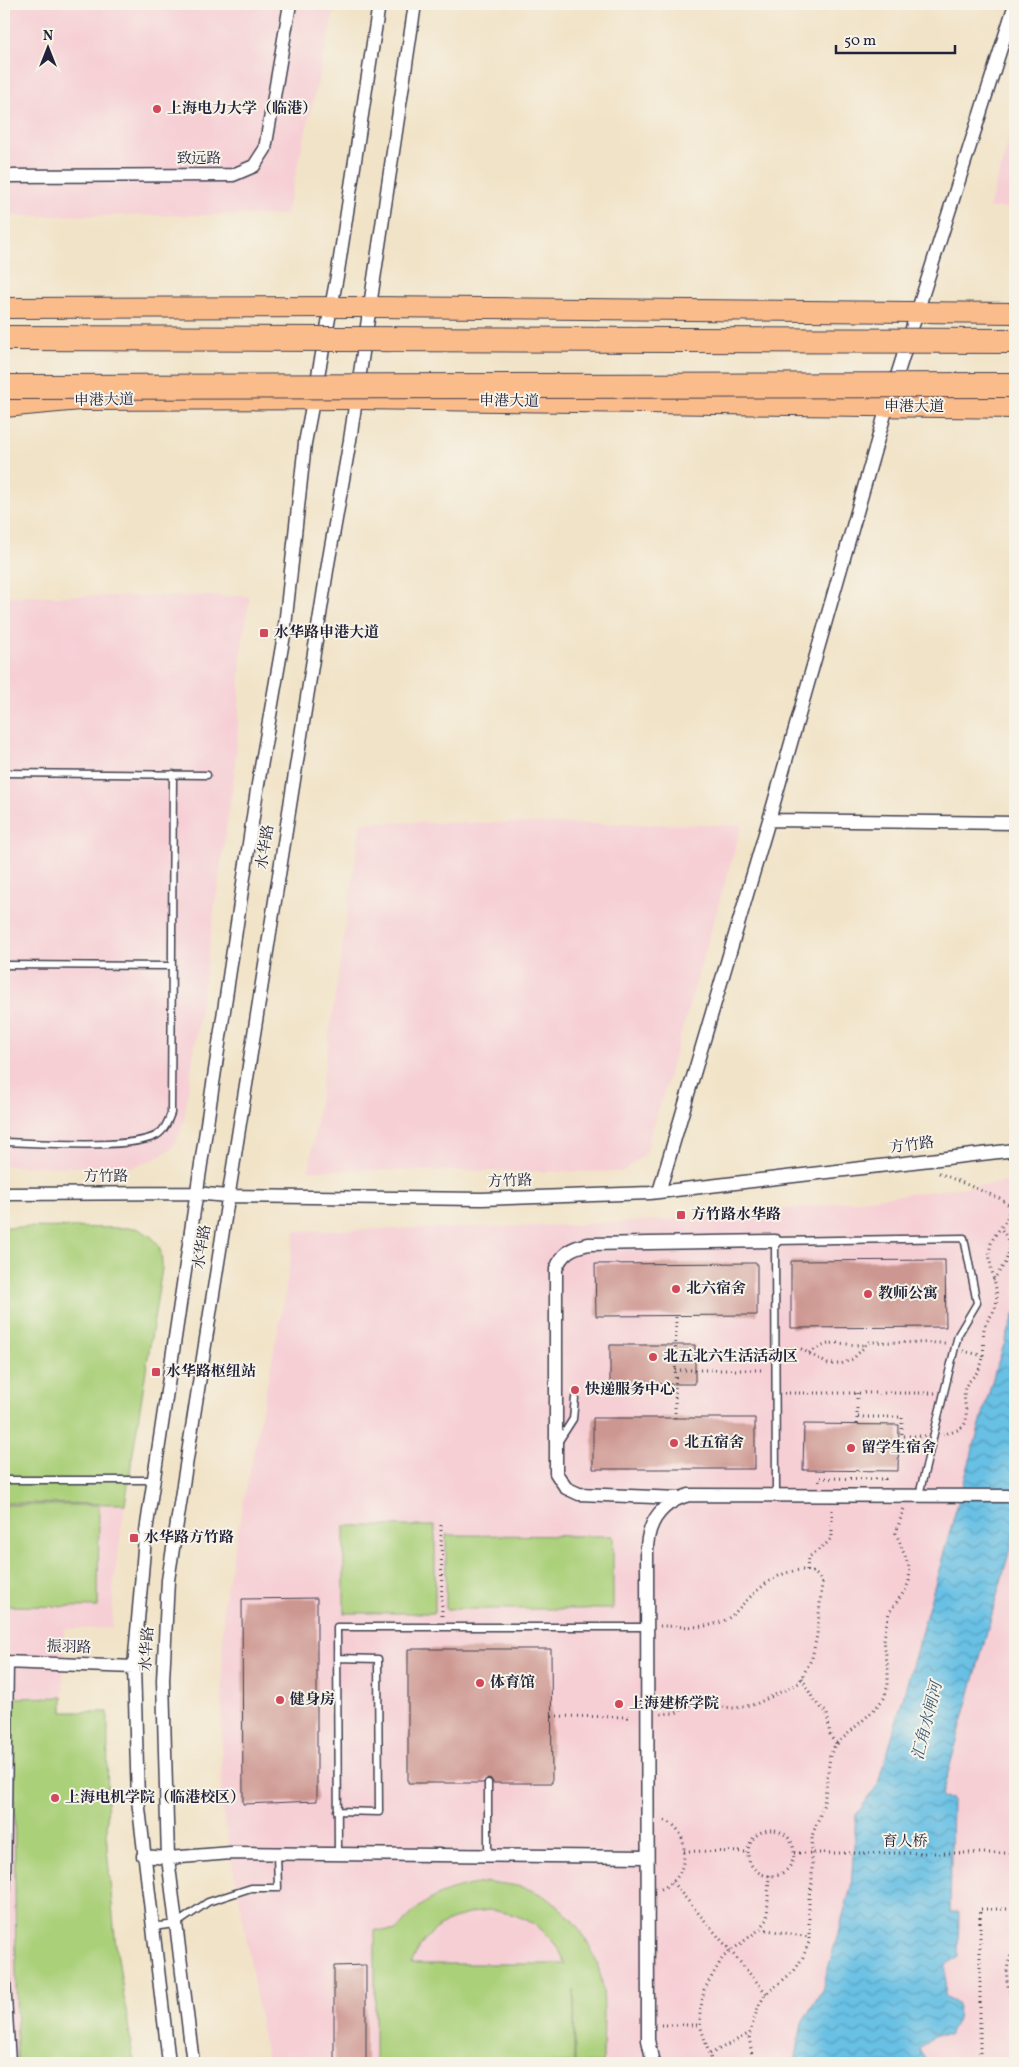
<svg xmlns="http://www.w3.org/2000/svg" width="1019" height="2067" font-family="Vollkorn,'Noto Serif SC',serif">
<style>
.built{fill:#f6cfd5}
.green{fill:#abd07a;stroke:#66795a;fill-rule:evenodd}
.water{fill:url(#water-waves);stroke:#447190}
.building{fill:#cd9791}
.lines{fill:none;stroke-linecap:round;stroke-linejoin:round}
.service-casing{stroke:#413f50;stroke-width:9}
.minor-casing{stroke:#413f50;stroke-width:15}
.primary-casing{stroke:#413f50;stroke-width:22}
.path{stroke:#413f50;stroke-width:3;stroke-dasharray:1 4;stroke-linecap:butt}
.service{stroke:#fff;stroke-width:6}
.minor{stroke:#fff;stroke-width:12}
.primary{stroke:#fabc8b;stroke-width:20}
.motorway-bridge-casing{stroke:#413f50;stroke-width:26;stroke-linecap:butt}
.motorway-bridge{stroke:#fabc8b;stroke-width:24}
.poi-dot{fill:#d1495b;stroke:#f7f3e8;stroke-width:2}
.labels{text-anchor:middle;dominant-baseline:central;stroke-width:4;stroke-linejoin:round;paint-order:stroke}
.poi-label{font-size:15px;font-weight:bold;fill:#22223b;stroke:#f7f3e8;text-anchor:start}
.street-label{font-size:15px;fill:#22223b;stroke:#f7f3e8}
.water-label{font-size:16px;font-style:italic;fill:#3a5976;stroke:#f7f3e8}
</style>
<defs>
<pattern id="water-waves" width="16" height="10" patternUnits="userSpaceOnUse" patternTransform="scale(1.25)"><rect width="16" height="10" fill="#67c0e4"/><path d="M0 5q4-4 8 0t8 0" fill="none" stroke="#549cba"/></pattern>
</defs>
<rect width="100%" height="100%" fill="#f7f3e8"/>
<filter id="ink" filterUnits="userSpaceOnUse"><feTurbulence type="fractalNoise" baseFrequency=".02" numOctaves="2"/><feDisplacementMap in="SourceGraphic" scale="10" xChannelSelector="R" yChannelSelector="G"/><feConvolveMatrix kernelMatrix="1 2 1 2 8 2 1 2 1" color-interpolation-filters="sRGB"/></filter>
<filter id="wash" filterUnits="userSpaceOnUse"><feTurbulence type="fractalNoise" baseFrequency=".0096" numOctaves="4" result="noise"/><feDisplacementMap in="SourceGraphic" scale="20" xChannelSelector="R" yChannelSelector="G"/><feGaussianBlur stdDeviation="1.12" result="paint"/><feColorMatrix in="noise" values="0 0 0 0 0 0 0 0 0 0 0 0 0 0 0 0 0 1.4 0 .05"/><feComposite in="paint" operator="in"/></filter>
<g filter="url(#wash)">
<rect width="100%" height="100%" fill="#f1e3c7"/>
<!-- built -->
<path class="built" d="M4 4H336L286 215 4 216Z
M1015 119V208H989Z
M4 596H250L241 655 238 730 234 776 184 1120 178 1139 170 1149 156 1159 132 1167 4 1166Z
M361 822 742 825 646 1153 622 1172 309 1170Z
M1015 1181V2063H267L243 1919 221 1804 223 1604 283 1305 295 1231 571 1225 730 1216Z
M4 1503 125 1504 114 1581 112 1628 64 1629 63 1712H108L107 1848 115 1938 134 2063H4Z"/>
<!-- green -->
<path class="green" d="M4 1227 136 1228C157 1238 162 1244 162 1268L125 1504 4 1503Z
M4 1505H99L98 1607 4 1606Z
M344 1526H435V1613H344Z
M446 1535 613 1536V1609H446Z
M63 1697V1712H108L107 1848 115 1938 134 2063H17L13 1698Z
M487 1882C503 1884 521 1885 536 1892 572 1909 599 1950 603 1990 605 2014 603 2039 603 2063H575L574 1990V2063H375V1930L396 1931C425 1896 443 1890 487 1882ZM488 1910C526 1914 550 1928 566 1964H411C427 1927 450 1916 488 1910Z"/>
<!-- water -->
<path class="water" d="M1015 1313V1531L941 1798 952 1799 950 1912H959L958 1956 946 1965 945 1997 958 2004 957 2022 948 2036H934L920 2049 927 2063H795L802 2023 822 1990 851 1887 856 1815 879 1783 995 1371Z"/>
<g id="blocks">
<!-- building -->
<path class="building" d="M945 1260 946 1327 791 1328V1261Z
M757 1263V1315L596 1316 595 1264Z
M610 1345H695V1384H610Z
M593 1418H755V1469H593Z
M804 1424 899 1425 898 1471 803 1470Z
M317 1598V1801L243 1804 242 1599Z
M408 1649H551L552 1783H493L491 1779 488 1778 483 1783H408Z
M366 1965V2063H334V1966Z"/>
</g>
</g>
<g filter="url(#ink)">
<use href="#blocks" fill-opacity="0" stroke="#413f50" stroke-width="1"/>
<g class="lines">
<defs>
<path id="service" d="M4 773 207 775
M4 965 172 966
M4 1142C38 1143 131 1150 157 1135 165 1130 168 1121 171 1113L173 774
M557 1444 573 1419 575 1398
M4 1480H154
M776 1495 775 1241 964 1238 977 1303 958 1335 919 1495
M337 1658 378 1659 379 1812 337 1811
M488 1783V1856
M338 1854 337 1627H647
M152 1927 176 1924 208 1902 251 1888H278L277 1854"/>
<path id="minor" d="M4 176 233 175 254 166 265 149 290 4
M769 820 1015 823
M659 1192 769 820 887 407 1015 4
M4 1194 195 1193 227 1196 482 1199 650 1193 1015 1150
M679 1498 579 1494 566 1488 556 1473V1269C562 1253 572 1247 589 1244L775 1241
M4 1662 134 1667
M143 1856 168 1858 231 1853 646 1857
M4 1890 7 1662
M4 1980 9 2063
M169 2063 138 1800 134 1667 145 1538 257 790 284 635 305 443 338 271 379 4
M193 2063 168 1858 163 1680 168 1580 328 564 350 440 415 4
M653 2063 648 2040 647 1546C649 1520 663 1502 689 1495L1015 1496"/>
<path id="primary" d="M4 308 370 307 1015 313
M4 407 80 400 356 399 1015 408"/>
</defs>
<!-- service casing -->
<use href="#service" class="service-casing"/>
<!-- minor casing -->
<use href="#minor" class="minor-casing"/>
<!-- primary casing -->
<use href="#primary" class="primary-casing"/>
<!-- path -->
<path class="path" d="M939 1173 999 1198 1009 1205C1011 1224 992 1231 990 1248 987 1267 1000 1287 996 1305 994 1314 986 1320 984 1329 982 1341 986 1355 980 1367 977 1375 968 1380 965 1388 962 1399 970 1418 964 1425 959 1431 950 1433 943 1434
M993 1280C1006 1263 1017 1248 1001 1229
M786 1348 801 1349 828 1364H841L853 1359 869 1342 947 1343
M963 1351 984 1356
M809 1353C837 1336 838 1346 867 1345
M675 1370H765
M784 1393H935
M857 1393V1417H902V1436H925
M675 1418 676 1315
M857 1424V1417
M819 1482V1478L885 1479V1483
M441 1525 442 1616
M807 1570 808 1558 827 1543 832 1537V1508
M660 1626C680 1626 707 1630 725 1620 732 1617 737 1610 742 1605 759 1588 776 1572 801 1570 811 1570 819 1574 822 1583L817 1635 812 1658 799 1683 756 1704 734 1708 709 1706 700 1702 693 1703 676 1713 660 1714
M802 1678 814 1701 827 1713 830 1736 837 1744
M552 1716 632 1717
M748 1853a23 23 0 1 1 46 0a23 23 0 1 1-46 0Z
M684 1851 748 1852
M794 1853H1015
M672 1882 767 1994
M661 1889C668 1886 675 1881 679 1874 689 1855 685 1823 661 1820
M761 1929 809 1937
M1015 1947C1003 1971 1005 1981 1015 2006
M661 2025H700
M710 2054 750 2033
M712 2063 700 2025V2013L704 1990 723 1957 760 1929 767 1920 769 1875
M753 2063 749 2036 758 2007 765 1995 794 1971 803 1957 809 1942V1896L812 1882V1836L824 1804 830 1756 834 1747 840 1741 873 1711 884 1698 888 1685V1670L884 1640 886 1626 889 1613 906 1589 909 1581 910 1569 896 1533 904 1508
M980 2063V1909H1015
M1011 2063 1015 2058"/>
<!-- service -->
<use href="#service" class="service"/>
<!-- minor -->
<use href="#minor" class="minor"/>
<!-- primary -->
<use href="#primary" class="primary"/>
<defs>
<path id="motorway-bridge" d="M4 338 1015 341
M4 387 1015 385"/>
</defs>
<!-- motorway-bridge casing -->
<use href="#motorway-bridge" class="motorway-bridge-casing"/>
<!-- motorway-bridge -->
<use href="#motorway-bridge" class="motorway-bridge"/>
</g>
</g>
<!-- markers -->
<g class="poi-dot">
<circle cx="157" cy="109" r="5"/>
<rect x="259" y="628" width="10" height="10" rx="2.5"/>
<rect x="676" y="1210" width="10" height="10" rx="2.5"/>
<circle cx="676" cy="1289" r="5"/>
<circle cx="868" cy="1294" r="5"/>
<circle cx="653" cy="1357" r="5"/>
<rect x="151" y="1367" width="10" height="10" rx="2.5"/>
<circle cx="575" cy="1390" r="5"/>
<circle cx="674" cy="1443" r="5"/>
<circle cx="851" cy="1448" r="5"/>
<rect x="129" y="1533" width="10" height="10" rx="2.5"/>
<circle cx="480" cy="1683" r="5"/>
<circle cx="280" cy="1700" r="5"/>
<circle cx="619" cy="1704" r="5"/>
<circle cx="55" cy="1798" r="5"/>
</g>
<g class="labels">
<!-- poi labels -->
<g class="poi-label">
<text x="167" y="109">上海电力大学（临港）</text>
<text x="274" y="633">水华路申港大道</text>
<text x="691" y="1215">方竹路水华路</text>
<text x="686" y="1289">北六宿舍</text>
<text x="878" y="1294">教师公寓</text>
<text x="663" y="1357">北五北六生活活动区</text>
<text x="166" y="1372">水华路枢纽站</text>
<text x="585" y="1390">快递服务中心</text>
<text x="684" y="1443">北五宿舍</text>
<text x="861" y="1448">留学生宿舍</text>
<text x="144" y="1538">水华路方竹路</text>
<text x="490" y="1683">体育馆</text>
<text x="290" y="1700">健身房</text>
<text x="629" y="1704">上海建桥学院</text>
<text x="65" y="1798">上海电机学院（临港校区）</text>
</g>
<!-- street labels -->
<g class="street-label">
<text x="199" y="159">致远路</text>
<text transform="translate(104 401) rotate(-1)">申港大道</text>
<text transform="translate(509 402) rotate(1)">申港大道</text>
<text x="914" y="407">申港大道</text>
<text transform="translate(266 847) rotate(-81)">水华路</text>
<text transform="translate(912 1146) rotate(-7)">方竹路</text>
<text x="106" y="1177">方竹路</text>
<text transform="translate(510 1182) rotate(-2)">方竹路</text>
<text transform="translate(203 1247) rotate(-81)">水华路</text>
<text transform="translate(69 1648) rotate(2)">振羽路</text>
<text transform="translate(148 1649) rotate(-87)">水华路</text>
<text x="905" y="1842">育人桥</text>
</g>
<!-- water labels -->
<g class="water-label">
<text transform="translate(928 1721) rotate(-76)">汇角水闸河</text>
</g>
</g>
<!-- margin -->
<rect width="1019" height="2067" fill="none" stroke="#f7f3e8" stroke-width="20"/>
<!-- north arrow -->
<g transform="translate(48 48)" stroke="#f7f3e8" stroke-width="4" paint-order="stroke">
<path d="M0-4L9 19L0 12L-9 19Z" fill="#22223b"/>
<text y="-8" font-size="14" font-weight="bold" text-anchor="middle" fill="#22223b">N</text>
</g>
<!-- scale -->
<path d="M836 45v8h119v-8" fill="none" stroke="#22223b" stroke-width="2.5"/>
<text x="844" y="45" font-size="15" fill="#22223b" stroke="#f7f3e8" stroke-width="4" paint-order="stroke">50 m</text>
</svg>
